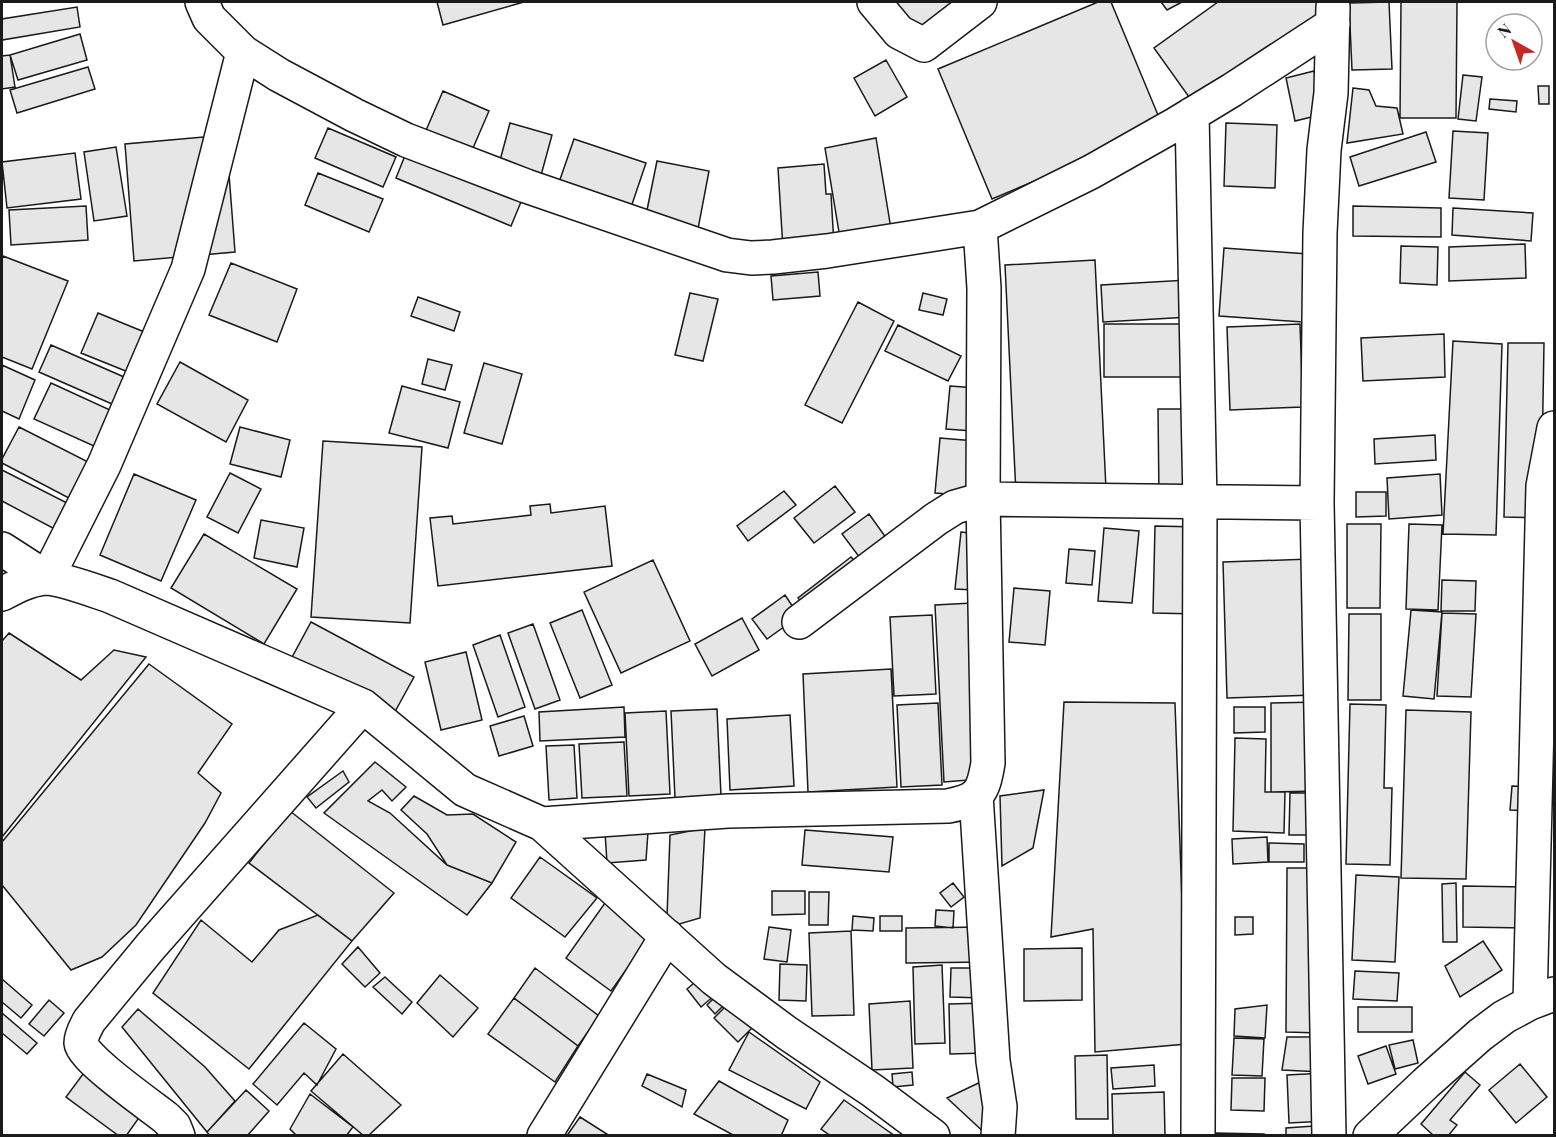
<svg xmlns="http://www.w3.org/2000/svg" width="1556" height="1137" font-family="'Playfair Display',serif">
<style>
.building{fill:#e6e6e6;stroke:#1a1a1a;stroke-width:1.5}
.lines{fill:none;stroke-linecap:round;stroke-linejoin:round}
.minor-casing{stroke:#1a1a1a;stroke-width:36}
.minor{stroke:#fff;stroke-width:33}
</style>
<rect width="100%" height="100%" fill="#fff"/>
<!-- building -->
<path class="building" d="M437 2H524L443 25Z
M897 2H958L916 35 893 5Z
M1098 2H1111L1163 127 992 199 938 69Z
M1161 2H1182L1167 10Z
M1218 2H1319L1325 10 1194 104 1154 48Z
M1389 2 1392 69 1352 70 1349 3Z
M1401 2H1457L1456 118H1400Z
M77 7 80 27 2 40V19Z
M80 34 87 60 18 80 10 55Z
M10 55 15 87 2 89V56Z
M886 60 907 97 875 116 854 78Z
M88 67 95 89 17 113 10 90Z
M1314 71 1324 114 1295 121 1286 78Z
M1463 75 1482 77 1476 121 1458 119Z
M1538 86H1549V104H1539Z
M1353 88 1369 90 1376 106 1397 108 1403 134 1347 143Z
M443 91 489 111 470 155 424 135Z
M1490 99 1517 101 1516 112 1489 109Z
M510 123 552 135 540 179 498 168Z
M1226 123 1277 125 1275 188 1224 186Z
M328 128 396 157 383 187 315 158Z
M1453 131 1488 133 1484 200 1449 198Z
M1426 132 1436 162 1359 186 1350 157Z
M226 135 235 252 134 261 125 144Z
M876 138 892 235 841 244 825 148Z
M574 139 646 163 627 219 555 194Z
M116 147 127 216 94 221 84 152Z
M75 153 81 199 7 208 2 162Z
M406 153 521 202 511 226 396 178Z
M657 161 709 171 698 229 645 220Z
M824 164 826 194H831L834 245 783 249 778 168Z
M318 173 383 199 369 232 305 205Z
M86 206 88 240 11 245 9 210Z
M1353 206 1441 208V237L1353 236Z
M1453 208 1533 213 1531 241 1452 235Z
M1525 244 1526 278 1449 281V247Z
M1401 246 1438 247 1437 285 1400 283Z
M1224 248 1308 254 1303 322 1219 316Z
M3 256 68 281 32 369 2 357V259Z
M1095 260 1106 489 1016 494 1005 265Z
M231 263 297 289 277 342 209 315Z
M818 272 820 296 773 300 771 276Z
M1188 280 1190 317 1103 322 1101 285Z
M690 293 718 299 703 361 675 355Z
M923 293 947 299 943 315 919 310Z
M418 297 460 312 454 331 411 316Z
M858 302 894 321 842 423 805 405Z
M98 313 159 338 143 378 81 353Z
M1104 324H1194V377H1104Z
M1300 324 1303 407 1230 410 1227 327Z
M898 325 961 356 948 381 885 351Z
M1444 334 1445 377 1363 381 1361 338Z
M1453 341 1502 344 1496 535 1443 534Z
M1508 343H1544L1541 518 1504 517Z
M51 345 140 384 128 411 39 372Z
M428 359 452 365 445 390 422 384Z
M180 362 248 400 226 442 157 404Z
M484 363 522 374 502 444 464 433Z
M2 365 35 380 19 419 2 411Z
M51 383 121 415 105 451 34 419Z
M402 386 460 402 448 448 389 433Z
M950 386 977 388 973 431 946 429Z
M1158 409H1197L1198 496 1159 497Z
M19 427 104 470 86 507 2 463V459Z
M240 427 290 440 281 477 230 464Z
M1435 435 1436 460 1375 464 1374 439Z
M940 438 975 441 970 496 935 493Z
M323 441 422 447 410 623 311 617Z
M2 470 77 508 64 534 2 501Z
M230 473 261 489 238 533 207 517Z
M134 474 196 500 161 581 100 555Z
M1440 474 1442 515 1389 519 1387 478Z
M835 486 855 512 814 543 794 518Z
M784 491 796 505 748 541 737 526Z
M1356 492H1386V516L1356 517Z
M550 504 551 513 605 506 612 566 438 586 430 518 452 516 453 524 531 515 530 506Z
M869 514 892 546 866 566 842 534Z
M261 520 304 528 297 567 254 558Z
M1347 524H1381L1380 608H1347Z
M1409 524 1442 525 1438 610 1406 609Z
M1155 526 1199 527 1197 614 1153 613Z
M1104 528 1139 531 1132 603 1098 601Z
M961 532 979 534 974 590 955 589Z
M204 534 297 589 264 644 171 588Z
M1069 549 1095 551 1092 585 1066 583Z
M851 557 862 570 808 611 798 598Z
M1310 559 1314 695 1227 698 1223 562Z
M653 560 690 641 621 673 584 592Z
M1442 580 1476 581 1475 611H1441Z
M1014 588 1050 591 1045 645 1009 642Z
M785 595 799 616 767 639 752 619Z
M972 603 981 779 944 782 935 605Z
M582 610 612 685 580 698 550 623Z
M1411 610 1442 612 1434 699 1403 696Z
M1442 613 1476 614 1471 697 1437 696Z
M1349 614H1381V700H1348Z
M932 615 936 694 894 696 890 617Z
M742 618 759 650 712 676 695 644Z
M311 622 414 677 392 717 290 661Z
M533 624 560 700 535 709 508 633Z
M9 633 81 680 114 650 146 657 2 837V641Z
M500 635 525 707 498 717 473 645Z
M466 652 482 720 441 730 425 662Z
M149 664 232 724 198 773 221 793 205 823 136 925 102 957 71 970 2 885V842Z
M891 669 897 787 808 792 803 674Z
M1064 702 1175 703 1187 1044 1095 1052 1093 929 1051 937Z
M1319 702V791L1271 792V703Z
M938 703 942 785 901 787 897 705Z
M1350 704 1386 705 1384 788H1392L1390 865 1346 864Z
M624 707 625 737 540 741 539 712Z
M1234 707H1265V732L1234 733Z
M717 709 721 796 675 798 671 711Z
M1406 710 1471 712 1466 879 1401 878Z
M666 711 670 794 629 796 625 713Z
M790 715 794 786 730 790 727 719Z
M524 716 533 746 499 756 490 726Z
M1235 738 1266 739 1265 792H1285L1284 833 1233 831Z
M624 742 627 796 582 798 579 744Z
M574 745 577 798 549 800 546 746Z
M375 762 406 787 392 801 382 790 368 801 390 813 447 865 492 883 467 915 324 813Z
M343 771 349 782 316 808 307 797Z
M1512 786 1532 787 1531 811 1510 810Z
M1044 790 1033 848 1002 866 1000 796Z
M1290 793H1318L1317 835H1289Z
M414 796 447 815 473 814 516 842 492 883 447 865 427 834 401 810Z
M290 811 394 893 352 941 249 863Z
M705 828 700 918 676 925 667 916 670 835Z
M805 830 893 837 889 872 802 865Z
M605 832H648L646 860 607 863Z
M1267 837 1268 862 1233 864 1232 839Z
M1269 843 1304 844V862H1269Z
M540 857 597 898 565 937 511 898Z
M1287 868H1321L1320 1033 1286 1032Z
M1356 875 1399 877 1395 962 1352 960Z
M953 883 964 897 951 907 940 893Z
M1456 883 1457 942H1443L1442 884Z
M1463 886 1531 887V928L1463 927Z
M772 891H805V914L772 915Z
M809 892H829L828 925H809Z
M605 903 651 935 611 991 566 958Z
M936 910 954 911 953 928 935 926Z
M318 915 352 941 249 1069 153 993 201 920 252 962 279 930Z
M853 916 874 918 873 931 852 930Z
M880 916H902V931H880Z
M1235 917H1253V934L1235 935Z
M769 927 791 930 787 962 764 959Z
M985 927 986 962 906 963V928Z
M851 931 854 1015 812 1016 809 933Z
M1483 941 1502 970 1460 997 1445 966Z
M358 947 380 973 365 987 342 964Z
M1082 948V1000L1024 1001V949Z
M780 964 807 965 806 1001 779 1000Z
M942 965 945 1043 915 1044 913 967Z
M535 968 599 1016 578 1046 514 998Z
M951 968H984L983 998 950 997Z
M1355 971 1399 973 1397 1001 1353 999Z
M440 975 478 1008 453 1037 417 1003Z
M385 977 412 1002 402 1014 373 987Z
M701 977 715 995 701 1007 687 989Z
M2 979 32 1005 21 1018 2 1002Z
M722 990 731 998 715 1014 707 1005Z
M736 996 760 1020 738 1042 714 1018Z
M514 998 578 1046 555 1082 488 1034Z
M49 1000 64 1013 44 1036 29 1024Z
M910 1001 913 1068 872 1070 869 1004Z
M985 1003 986 1053 950 1054 949 1004Z
M1267 1005 1265 1038 1234 1036 1235 1009Z
M1358 1007H1412V1032H1358Z
M138 1009 205 1067 235 1101 207 1132 122 1027Z
M2 1013 37 1043 27 1054 2 1033Z
M304 1023 336 1049 317 1085 304 1073 277 1105 253 1084Z
M749 1032 820 1082 806 1109 729 1070Z
M1287 1037H1325L1322 1072 1282 1070Z
M1234 1038 1264 1039 1262 1076 1232 1075Z
M1413 1040 1418 1063 1395 1069 1389 1045Z
M1386 1046 1396 1074 1368 1084 1358 1056Z
M343 1054 401 1105 368 1136H364L311 1091Z
M1107 1055 1108 1119H1076L1075 1056Z
M1520 1064 1547 1097 1516 1123 1489 1090Z
M1154 1065 1155 1086 1113 1089 1111 1068Z
M86 1070 143 1112 126 1136H119L66 1097Z
M912 1072 913 1085 893 1087 892 1074Z
M1465 1072 1480 1085 1450 1120 1457 1125 1448 1136H1434L1421 1124Z
M1325 1073 1327 1121 1289 1123 1287 1075Z
M647 1074 686 1090 682 1107 642 1086Z
M989 1078 988 1136 947 1098Z
M1232 1078H1265L1264 1111 1231 1110Z
M719 1081 788 1120 781 1136H735L694 1114Z
M246 1090 269 1111 247 1136H210L207 1132Z
M1164 1092 1165 1136H1113L1112 1094Z
M310 1094 353 1127 346 1136H297L290 1129Z
M844 1100 895 1136H831L821 1129Z
M580 1117 610 1136H569L568 1134Z
M1328 1125V1136H1286V1128Z
M1214 1133 1264 1134V1136H1215Z"/>
<g class="lines">
<defs>
<path id="minor" d="M202 2 209 18 243 52 279 75 354 115 406 140 526 186 727 255 751 258 773 257 827 251 980 227 1091 172 1176 124 1232 90 1333 24
M874 2 899 32 924 45 980 2
M1192 114 1200 502 1198 1136
M2 549 47 578 104 465 188 269 243 52
M2 594C15 587 30 579 46 578 60 578 95 591 110 596L363 706
M799 622 936 519 955 507 983 499 1317 503
M976 795 993 1061 1000 1107 998 1136
M542 824 714 979 787 1033 873 1091 933 1136
M1530 1003 1543 486 1554 428
M178 1136 174 1126 166 1118C151 1106 82 1058 81 1043 81 1035 86 1027 89 1021L151 946 363 706 465 790 542 824 728 811 948 806C979 800 983 793 988 763L983 499 984 288 980 227
M544 1136 667 936
M1329 1136 1317 503 1320 233 1324 150 1331 93 1333 7
M1370 1136 1426 1083 1480 1035 1504 1017 1530 1003 1554 994"/>
</defs>
<!-- minor casing -->
<use href="#minor" class="minor-casing"/>
<!-- minor -->
<use href="#minor" class="minor"/>
</g>
<!-- border -->
<rect width="1556" height="1137" fill="none" stroke="#1a1a1a" stroke-width="6"/>
<!-- north arrow -->
<g transform="translate(1514 42) rotate(320)"><circle r="28" fill="#ffffff" stroke="#a3a3a3" stroke-width="1.5"/>
<path d="M0-4.5L10 22L0 15L-10 22Z" fill="#c62828"/>
<text y="-9" font-size="16" font-weight="bold" text-anchor="middle" fill="#1a1a1a">N</text>
</g>
</svg>
